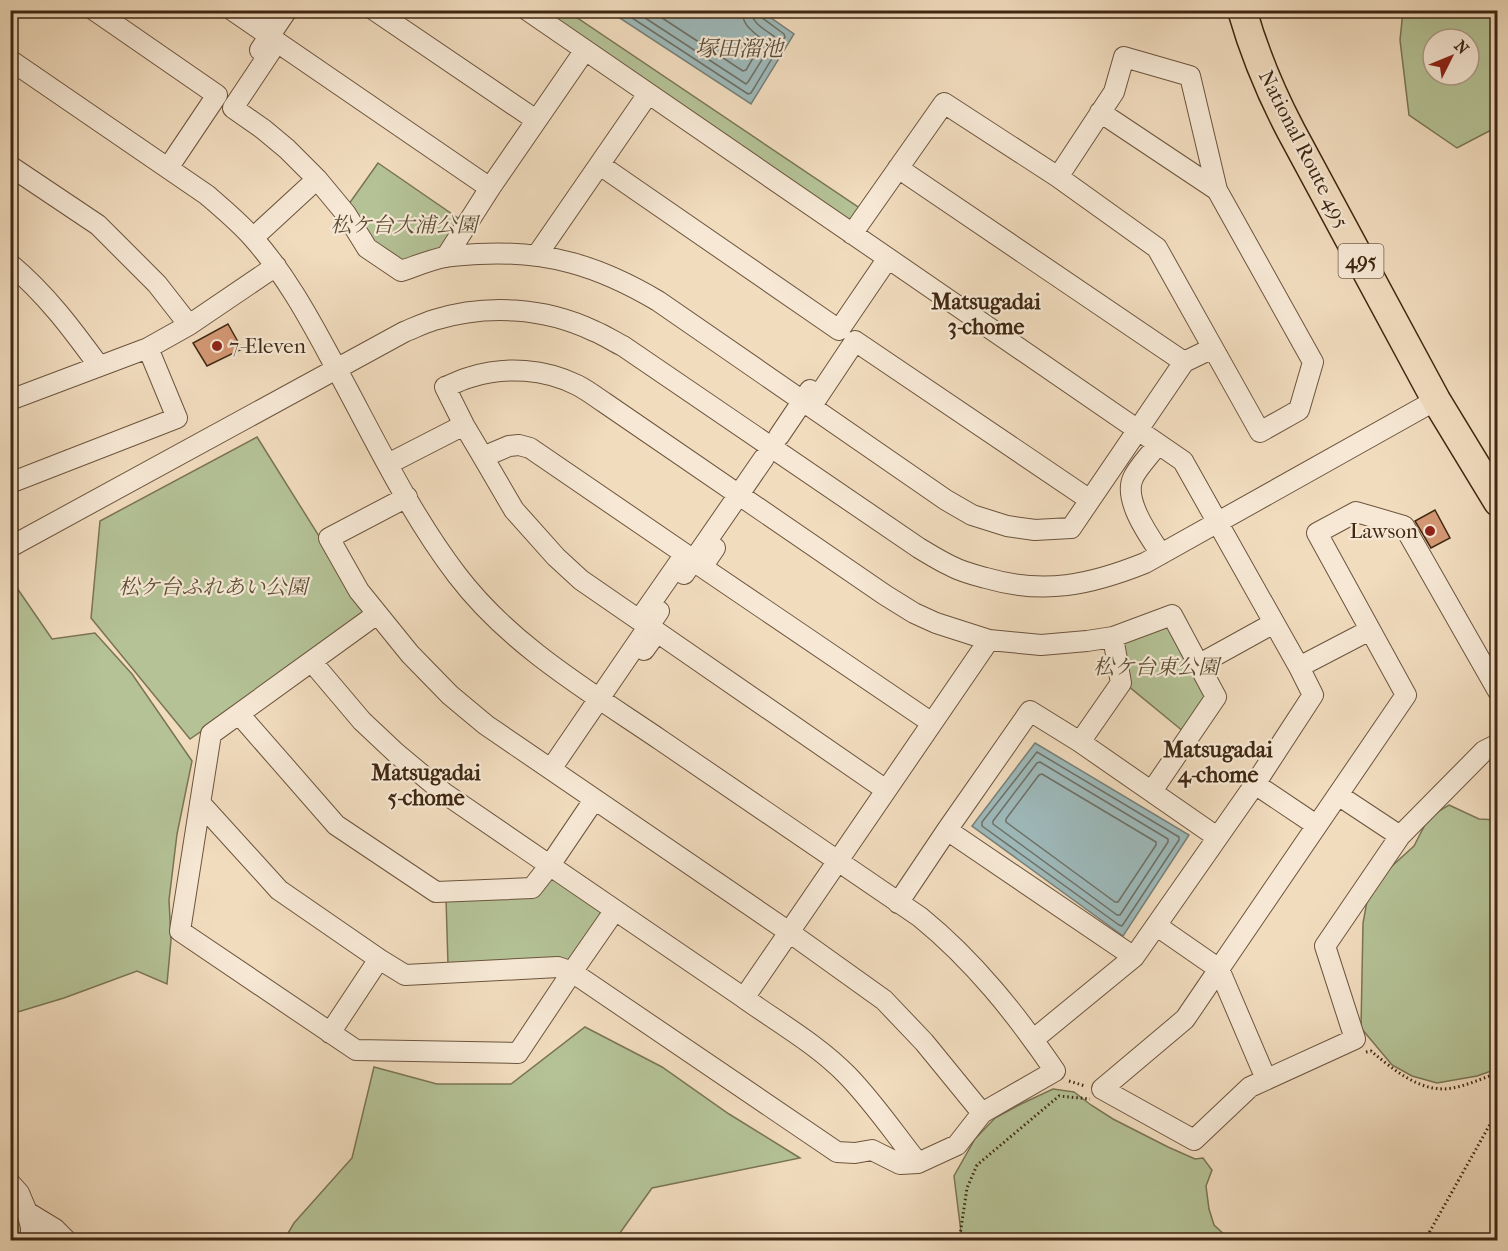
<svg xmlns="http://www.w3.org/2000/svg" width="1508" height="1251" font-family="'IM FELL French Canon','Noto Serif JP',serif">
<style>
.green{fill:#b4c296;stroke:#7a7454;stroke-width:1.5;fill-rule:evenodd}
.water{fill:#9db9ba;stroke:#777f77;stroke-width:1.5}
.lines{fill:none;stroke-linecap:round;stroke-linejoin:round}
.shore{stroke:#6e7066;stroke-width:1.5}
.building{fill:#d49874;stroke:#3f2712;stroke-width:1.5}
.minor-casing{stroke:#6c543d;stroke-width:22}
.highway-casing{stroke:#3f2712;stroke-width:31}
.path{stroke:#3f2712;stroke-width:3;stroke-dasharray:1.5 3;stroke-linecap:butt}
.minor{stroke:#f6e8d5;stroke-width:20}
.highway{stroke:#f1dcbe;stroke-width:28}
.poi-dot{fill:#8f2418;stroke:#f6e8d5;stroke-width:2}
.labels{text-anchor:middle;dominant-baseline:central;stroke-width:4.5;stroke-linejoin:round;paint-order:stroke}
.shield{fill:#f6e8d5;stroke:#76614c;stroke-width:1.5}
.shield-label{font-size:20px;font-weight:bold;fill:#3f2712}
.street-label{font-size:21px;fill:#3f2712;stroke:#f6e8d5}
.park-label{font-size:21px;font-style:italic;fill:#5c4e33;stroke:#f6e8d5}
.poi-label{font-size:21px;fill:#3f2712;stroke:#f6e8d5;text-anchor:start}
.water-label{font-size:22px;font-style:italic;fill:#564c3c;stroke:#f6e8d5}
.neighbourhood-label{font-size:22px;font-weight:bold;fill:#3f2712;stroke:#f6e8d5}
</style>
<rect width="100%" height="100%" fill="#f1dcbe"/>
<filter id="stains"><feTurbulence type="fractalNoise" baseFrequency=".00333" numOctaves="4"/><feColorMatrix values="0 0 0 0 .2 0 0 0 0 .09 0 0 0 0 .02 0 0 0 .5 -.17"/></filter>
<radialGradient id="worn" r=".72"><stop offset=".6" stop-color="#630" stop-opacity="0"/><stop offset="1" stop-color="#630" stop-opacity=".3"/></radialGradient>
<!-- green -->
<path class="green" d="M535 11H567L864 211 852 226Z
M1403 11H1497V127L1457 148 1409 115 1400 40ZM1433 39H1469V75H1433Z
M378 163 465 223 445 255 401 268 370 245 346 208Z
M257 437 369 616 190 739 91 618 100 521Z
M17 588 52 639 95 633 132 674 192 761 177 834 169 900 171 940 167 984 137 971 64 998 11 1014 10 592Z
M1164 625 1170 627 1206 692 1205 701 1184 732 1127 685 1122 645 1126 640Z
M1449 805 1479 819 1497 820V1069L1477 1076 1437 1083 1412 1076 1392 1065 1361 1028 1363 923 1368 896 1381 876 1414 846 1429 817Z
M551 873 608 912 573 960 448 965 446 898Z
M585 1027 662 1067 729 1114 800 1158 652 1188 615 1240H284L294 1223 352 1158 374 1067 437 1084H511Z
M1053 1089 1074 1092 1091 1105 1113 1119 1168 1147 1195 1159 1203 1158 1212 1170 1206 1186 1209 1209 1214 1225 1227 1237 1233 1240H962L954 1176 975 1139 995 1118 1021 1104Z
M10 1195 13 1199 22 1228V1240H11Z"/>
<!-- water -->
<path class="water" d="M609 11H761L794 34 751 104Z
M1035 743 1189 835 1123 936 972 826Z"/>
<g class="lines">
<!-- shore -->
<path class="shore" d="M620 10 748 94 751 93 785 37 784 34 761 17 759 10
M633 10 746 84 748 82 775 39 774 36C764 29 752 24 751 10
M650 10 743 71 746 70 763 41C753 30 743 28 742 10
M1037 752 1179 837V840L1122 926 1119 925 982 826V822Z
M1040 762 1168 839V842L1120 915H1117L993 824V821L1037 763Z
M1042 774 1156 842V845L1118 902H1115L1006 822V819L1039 775Z"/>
</g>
<!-- building -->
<path class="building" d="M228 324 242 349 207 366 193 343Z
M1435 510 1450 538 1431 548 1415 521Z"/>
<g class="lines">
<defs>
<path id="minor" d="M94 10 217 95 168 168
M232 10 261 30 273 13
M374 10 536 120
M527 10 1183 461 1299 667 1313 695 1255 784 1134 957 1034 1039
M260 50 287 10
M10 60 207 195C223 209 239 222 253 238 284 273 307 314 329 355 370 429 406 508 457 575 511 646 590 692 662 741 748 800 834 859 920 917 974 961 1016 1014 1055 1071L982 1113 957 1145 918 1163 900 1164 872 1150 855 1153 837 1152 572 972 558 967 405 975 379 959 279 890 200 803
M1100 112 1217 190
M600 165 839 330 888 258
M10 166 98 225 157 284 189 325
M898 168 1184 362
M490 188 277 42 233 108 263 129 287 149 317 179 346 214 367 248 401 271C416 266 430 260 445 257 456 255 467 255 478 254 547 250 599 266 658 301L946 500 972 515 1007 526 1035 530 1071 528 1184 362 1213 348
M852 234 944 103 1058 177 1157 248 1260 432 1299 410 1313 362 1217 190 1190 76 1124 57 1114 92 1058 177
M253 238 317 179
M537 255 648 94
M446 257 490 188 585 50
M10 264C46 294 72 329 99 366
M10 400 148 348 189 325 276 266
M811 407 855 341 1090 500
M779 436 810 390
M1158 444C1152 453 1137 468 1133 478 1123 500 1149 536 1161 554
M519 445 530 448 685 554 639 620 581 580 556 557 514 510 483 457 509 446Z
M483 457 464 425 445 387C454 384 462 379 471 377 506 366 545 369 577 385 587 390 596 397 605 403L885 595 914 613 936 623 989 640 1041 645 1087 641 1113 637 1172 615 1216 697 1152 791
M388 464 464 425
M10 483 177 418 148 348
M407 497 329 538 359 591 410 654 450 695 486 725 789 932 884 1000 924 1042 982 1113
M10 547 404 332C414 328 424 323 434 320 486 304 544 307 594 331 604 335 613 341 623 346L919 548C929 554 940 561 951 566 962 572 975 575 986 578 1044 595 1090 585 1145 563L1436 400
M715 548 702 567 932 723
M684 574 764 458
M644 650 657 632 886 790
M312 662 362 721 396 753 444 793 615 910 572 972 518 1053 356 1050 180 931 211 734 377 614
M1198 665 1274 623
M1299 667 1370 630
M239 714 336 825 436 892 532 888 550 865 594 800
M1080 742 1121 683 1113 637
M551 769 659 611
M1255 784 1316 825
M1338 795 1400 836
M947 830 1134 957
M898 903 947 830 1030 711 1080 742 1217 837
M615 910 744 998 989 640
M1157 926 1219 969 1406 695 1317 533 1356 512 1404 526 1498 691
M1219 969 1185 1019 1102 1089 1194 1140 1250 1087 1355 1039 1325 946 1400 836 1484 751 1498 744
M1219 969 1266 1079
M744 998C779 1023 818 1045 848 1076 874 1103 895 1134 918 1163
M330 1033 379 959
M10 1183 19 1193 27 1212 55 1229 66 1240
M27 1212 31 1227V1240"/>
<path id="highway" d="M1242 10C1254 52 1271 93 1291 131L1436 400 1498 502"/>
</defs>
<!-- minor casing -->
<use href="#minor" class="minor-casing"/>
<!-- highway casing -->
<use href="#highway" class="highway-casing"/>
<!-- path -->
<path class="path" d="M1366 1052 1371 1051C1393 1069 1421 1094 1453 1088 1468 1085 1483 1078 1498 1073
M1069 1081 1085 1086
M958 1240 960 1235 967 1188 977 1165 1059 1096 1090 1099
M1425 1240 1498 1110"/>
<!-- minor -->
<use href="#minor" class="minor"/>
<!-- highway -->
<use href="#highway" class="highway"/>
</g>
<!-- markers -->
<g class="poi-dot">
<circle cx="217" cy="346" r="6"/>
<circle cx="1430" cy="531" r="6"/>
</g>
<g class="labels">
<!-- shield labels -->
<rect class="shield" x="1338.5" y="244" width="45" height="34" rx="4.5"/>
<g class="shield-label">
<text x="1361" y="261">495</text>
</g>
<!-- street labels -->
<g class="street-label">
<text transform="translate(1304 149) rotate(63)">National Route 495</text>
</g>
<!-- park labels -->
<g class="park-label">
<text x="404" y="225">松ケ台大浦公園</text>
<text x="213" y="587">松ケ台ふれあい公園</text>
<text x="1156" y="667">松ケ台東公園</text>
</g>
<!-- poi labels -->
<g class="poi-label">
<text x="229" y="346">7-Eleven</text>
<text x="1418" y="531" text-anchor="end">Lawson</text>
</g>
<!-- water labels -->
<g class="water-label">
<text x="739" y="49">塚田溜池</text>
</g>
<!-- neighbourhood labels -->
<g class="neighbourhood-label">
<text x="986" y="302">Matsugadai<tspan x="986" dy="25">3-chome</tspan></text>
<text x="1218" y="750">Matsugadai<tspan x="1218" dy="25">4-chome</tspan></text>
<text x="426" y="773">Matsugadai<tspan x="426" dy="25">5-chome</tspan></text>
</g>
</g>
<!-- margin -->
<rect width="1508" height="1251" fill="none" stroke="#f1dcbe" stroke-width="36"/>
<rect x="12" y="12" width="1484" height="1227" fill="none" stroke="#3f2712" stroke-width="3"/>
<rect x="18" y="18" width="1472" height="1215" fill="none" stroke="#3f2712" stroke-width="1.5"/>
<!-- north arrow -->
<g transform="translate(1451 57) rotate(47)"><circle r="28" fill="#f6e8d5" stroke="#ad9b87" stroke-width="1.5"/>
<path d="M0-4.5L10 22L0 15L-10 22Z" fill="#8f2418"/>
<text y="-9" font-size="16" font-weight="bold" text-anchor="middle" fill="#3f2712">N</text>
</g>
<rect width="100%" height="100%" filter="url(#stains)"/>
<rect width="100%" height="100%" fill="url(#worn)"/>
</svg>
